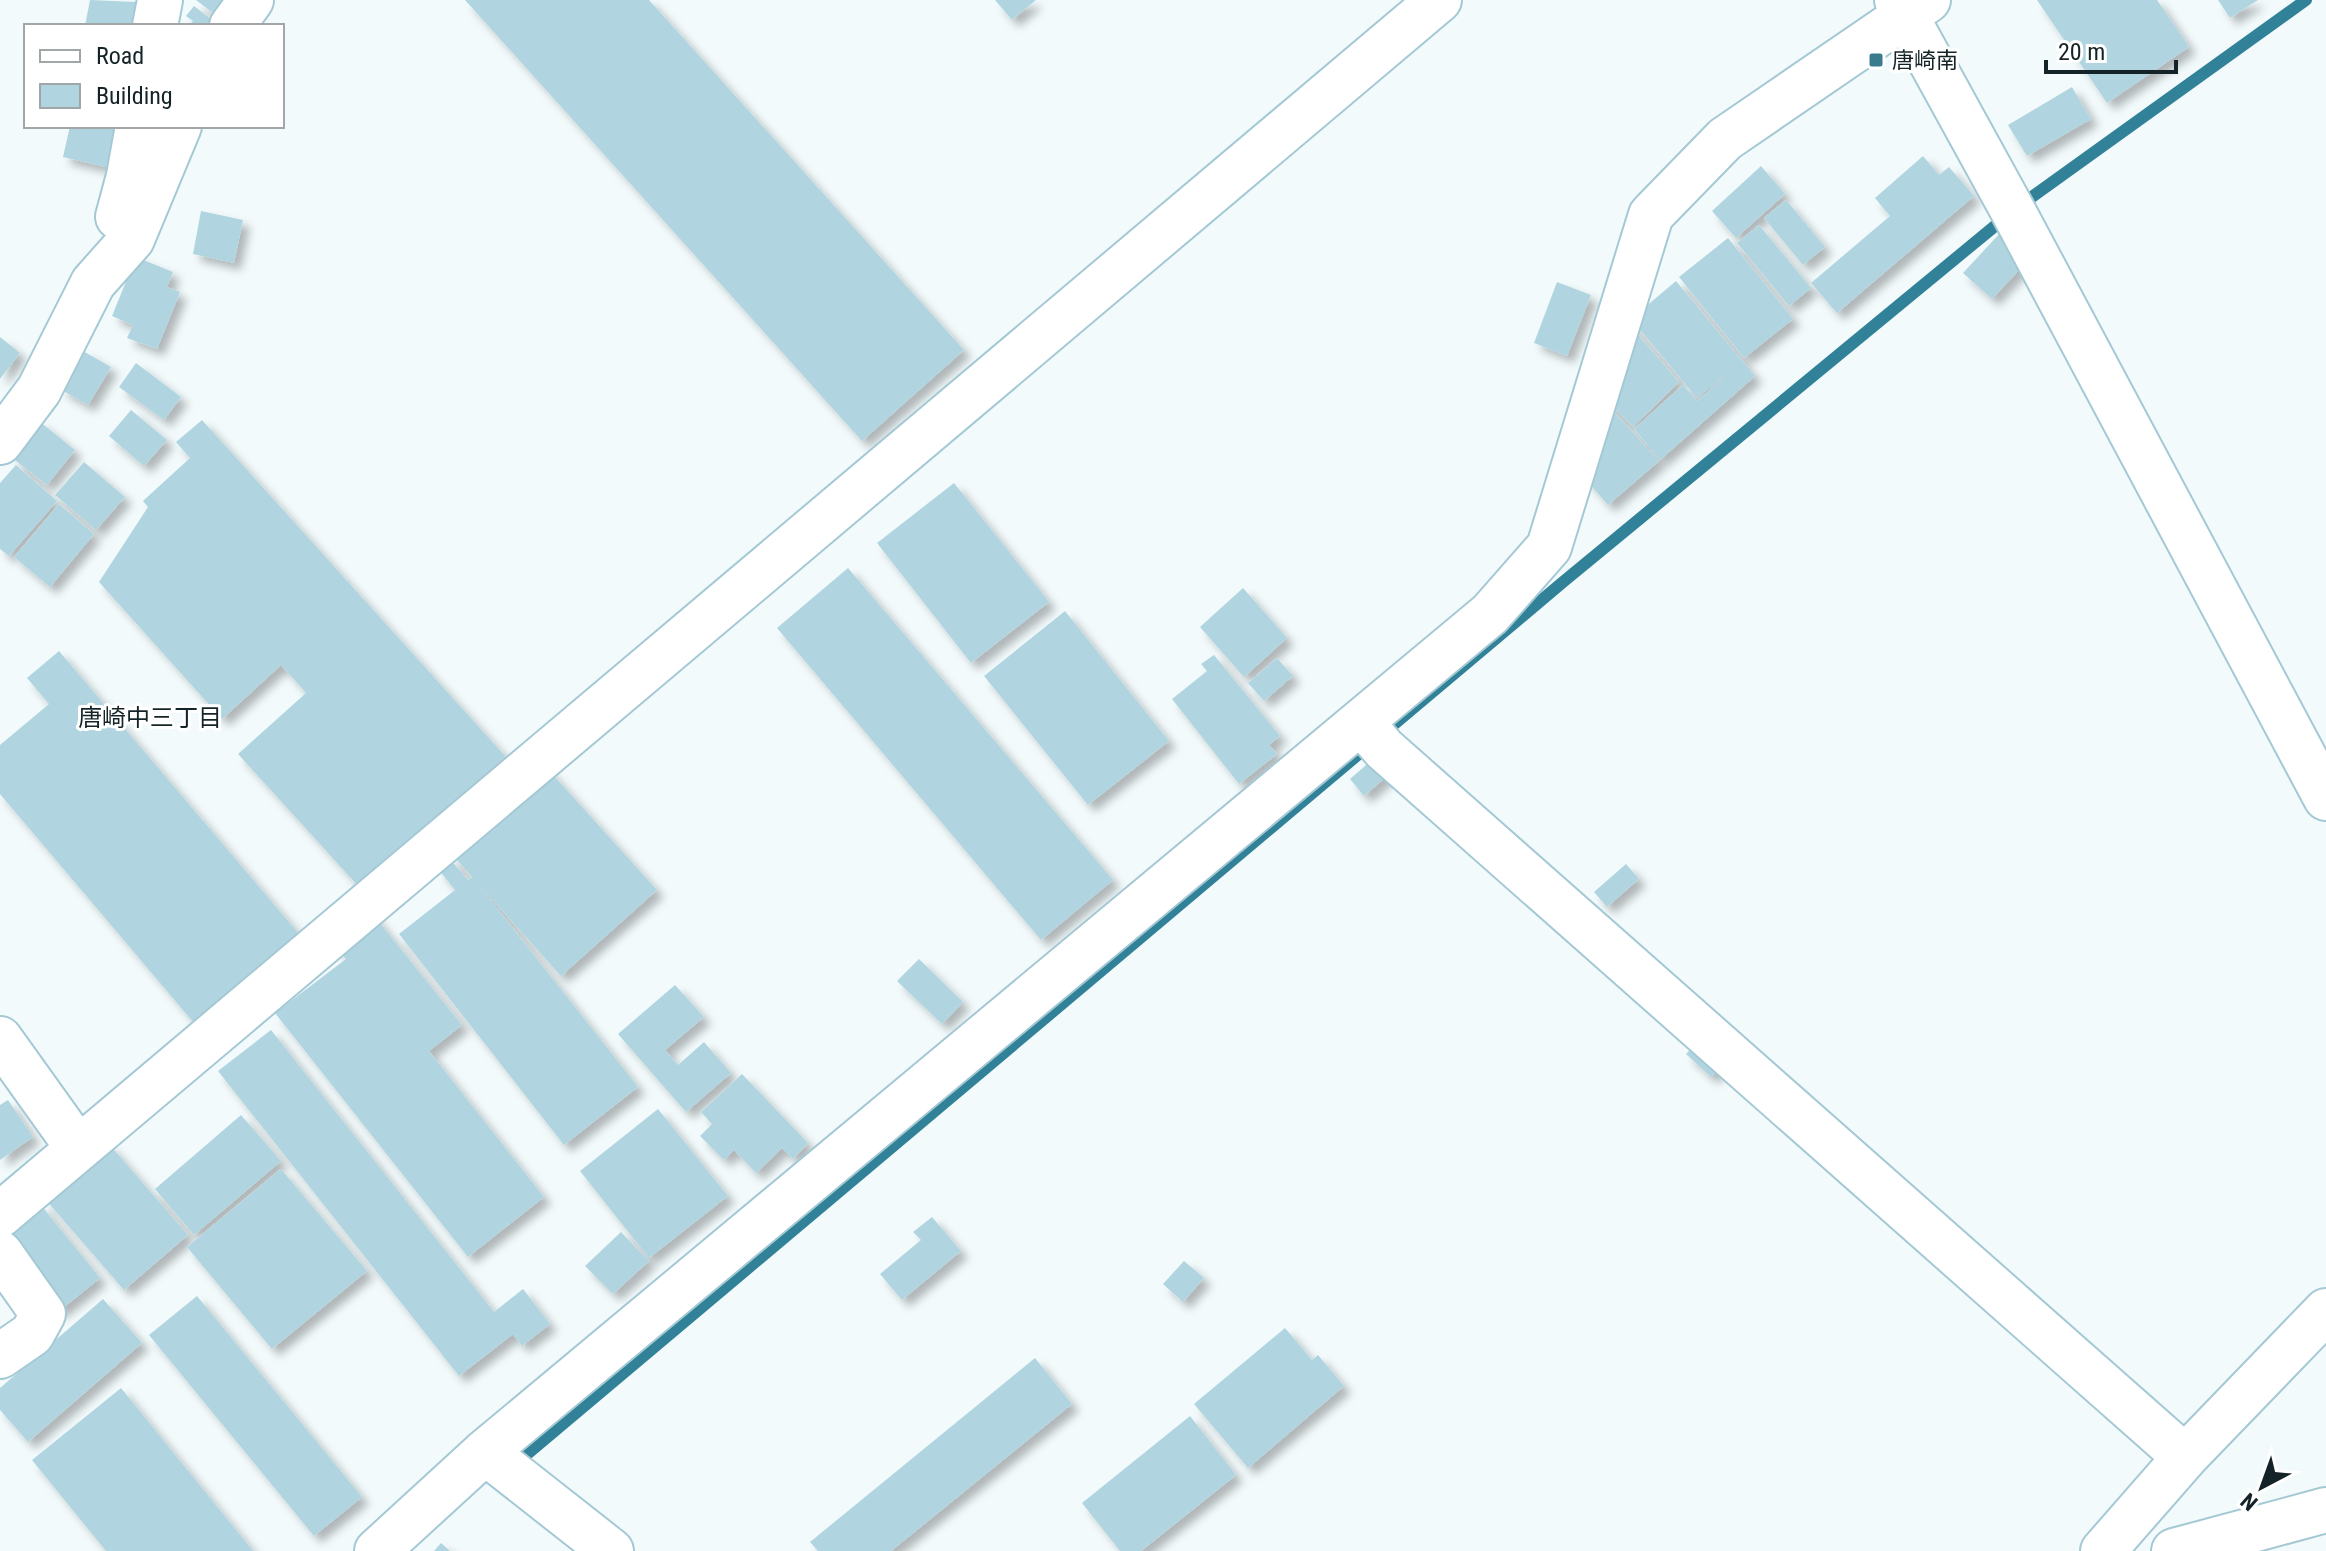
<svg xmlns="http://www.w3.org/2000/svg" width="2326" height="1551" font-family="'Roboto Condensed','Noto Sans JP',sans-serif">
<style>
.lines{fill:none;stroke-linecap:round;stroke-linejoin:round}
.stream{stroke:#318298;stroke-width:12}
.building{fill:#b0d5e1;filter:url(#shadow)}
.minor-casing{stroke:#a4c9d5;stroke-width:48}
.minor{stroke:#fff;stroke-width:44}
.poi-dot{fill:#3a7b8d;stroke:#fff;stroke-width:3}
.labels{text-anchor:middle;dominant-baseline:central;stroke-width:6;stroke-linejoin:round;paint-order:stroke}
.poi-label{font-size:22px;fill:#142327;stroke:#fff;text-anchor:start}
.neighbourhood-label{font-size:24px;fill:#142327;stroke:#fff}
</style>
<defs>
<filter id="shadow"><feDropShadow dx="7" dy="7" stdDeviation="4" flood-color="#0004"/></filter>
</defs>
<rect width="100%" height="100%" fill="#f2fafc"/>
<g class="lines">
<!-- stream -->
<path class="stream" d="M513 1466 1563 582 2018 207 2306 0"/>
</g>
<!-- building -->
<path class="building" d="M90 0 136 2 131 26H85Z
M196 0H230L217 16Z
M465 0H649L964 350 862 441Z
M995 0H1036L1012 20Z
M2037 0H2157L2189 47 2107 103Z
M2218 0H2258L2230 18Z
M194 6 220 26H189L193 21 186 16Z
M2072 87 2091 119 2027 156 2008 125Z
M70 126 115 128 106 167 63 157Z
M1923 156 1939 175 1949 167 1974 196 1837 313 1811 283 1890 216 1875 198Z
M1761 166 1785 194 1736 238 1712 211Z
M1786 200 1825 247 1803 265 1764 218Z
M201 211 243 220 234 263 193 254Z
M1759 225 1811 288 1789 306 1737 243Z
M2002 231 2031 257 1992 299 1963 273Z
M1728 238 1793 319 1744 358 1679 277Z
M136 257 173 272 167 287 180 292 157 349 127 338 133 325 112 316Z
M1676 281 1755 376 1660 460 1634 429 1683 385 1697 401 1737 365 1697 398 1631 319Z
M1557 282 1591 295 1567 356 1534 343Z
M1628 323 1679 382 1633 427 1604 398Z
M0 337 20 353 0 379Z
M83 351 111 367 88 405 60 389Z
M136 363 181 397 164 420 119 387Z
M1604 401 1659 461 1608 505 1581 474Z
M131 410 167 440 144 466 109 436Z
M202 420 505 756 359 887 238 754 306 693 281 665 222 719 99 582 148 507 143 501 190 458 176 442Z
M39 421 75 450 47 485 11 457Z
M84 462 125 497 96 530 55 495Z
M16 465 57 501 9 556 0 549V483Z
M954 483 1049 602 971 663 877 543Z
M59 504 94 534 50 587 14 557Z
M848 568 1113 880 1041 940 777 628Z
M1243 588 1287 638 1244 677 1200 627Z
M1065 611 1169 741 1088 805 984 676Z
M59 651 299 934 194 1023 0 794V745L49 704 27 678Z
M1214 655 1280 736 1269 745 1277 754 1239 784 1172 699 1207 671 1201 664Z
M1277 658 1293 676 1264 701 1248 683Z
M1380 753 1394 770 1364 796 1350 779Z
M545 766 657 890 561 976 478 884 638 1087 564 1145 399 934 455 890 438 869 450 859 468 880 472 877 450 852Z
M1626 864 1639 879 1607 907 1594 892Z
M372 913 462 1025 429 1051 544 1197 468 1257 275 1013 346 959 333 943Z
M919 959 963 1002 942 1024 897 981Z
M675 985 704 1017 665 1050 678 1065 704 1042 731 1073 686 1112 618 1034Z
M271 1030 494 1312 523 1289 550 1324 522 1346 513 1334 459 1376 218 1071Z
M1703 1035 1729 1058 1711 1077 1686 1054Z
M742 1074 808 1143 793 1159 782 1148 756 1173 734 1150 724 1160 700 1136 712 1124 701 1112Z
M8 1100 33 1137 0 1160V1105Z
M658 1109 728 1196 649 1258 580 1171Z
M241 1115 281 1161 194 1235 155 1189Z
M109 1144 188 1235 124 1290 45 1199Z
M281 1169 367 1271 272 1349 187 1247Z
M41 1205 100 1278 58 1312 0 1239Z
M932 1217 961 1251 902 1300 880 1274 921 1240 913 1232Z
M621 1232 649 1261 613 1294 585 1266Z
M1184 1261 1204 1278 1183 1302 1163 1284Z
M197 1296 362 1497 314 1536 149 1335Z
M103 1299 142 1343 28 1442 0 1410V1388Z
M1285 1328 1312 1360 1318 1355 1344 1386 1248 1468 1194 1404Z
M1035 1358 1072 1404 891 1551H818L810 1542Z
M121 1388 253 1551H106L32 1460Z
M1190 1416 1236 1475 1141 1551H1120L1082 1503Z
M441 1543 450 1551H434Z"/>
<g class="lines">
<defs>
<path id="minor" d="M1897 0 2013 211 2326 798
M155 26 160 0
M232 26 251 0
M118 217 129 176 138 126
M0 442 39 390 93 283 132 239 179 126
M1361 722 1384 749 2185 1457
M0 1039 78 1148
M0 1215 1439 0
M0 1253 43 1314 32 1334 0 1356
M485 1452 611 1551
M377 1551 485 1452 1490 614 1549 547 1651 215 1725 139 1928 0
M2103 1551 2187 1455 2326 1311
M2174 1551 2326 1510"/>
</defs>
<!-- minor casing -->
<use href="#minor" class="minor-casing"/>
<!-- minor -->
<use href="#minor" class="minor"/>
</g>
<!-- markers -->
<rect class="poi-dot" x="1868" y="52" width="16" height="16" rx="4"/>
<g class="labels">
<!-- poi labels -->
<g class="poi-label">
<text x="1892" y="60">唐崎南</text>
</g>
<!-- neighbourhood labels -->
<g class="neighbourhood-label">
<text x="150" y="718">唐崎中三丁目</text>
</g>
</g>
<!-- legend -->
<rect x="24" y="24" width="260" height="104" fill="#ffffff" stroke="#a1a7a9" stroke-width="2"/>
<rect x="40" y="50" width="40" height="12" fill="#ffffff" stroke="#a1a7a9" stroke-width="2"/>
<text x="96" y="64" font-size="24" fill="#142327">Road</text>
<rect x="40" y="84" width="40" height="24" fill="#b0d5e1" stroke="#a1a7a9" stroke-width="2"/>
<text x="96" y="104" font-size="24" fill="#142327">Building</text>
<!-- north arrow -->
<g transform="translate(2262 1487) rotate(221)" stroke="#ffffff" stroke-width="6" paint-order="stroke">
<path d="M0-6L14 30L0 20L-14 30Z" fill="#142327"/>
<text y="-12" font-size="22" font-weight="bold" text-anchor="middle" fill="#142327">N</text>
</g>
<!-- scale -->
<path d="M2046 60v12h130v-12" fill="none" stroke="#142327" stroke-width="4"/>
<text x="2058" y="60" font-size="24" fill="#142327" stroke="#ffffff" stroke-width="6" paint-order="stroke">20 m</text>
</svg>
